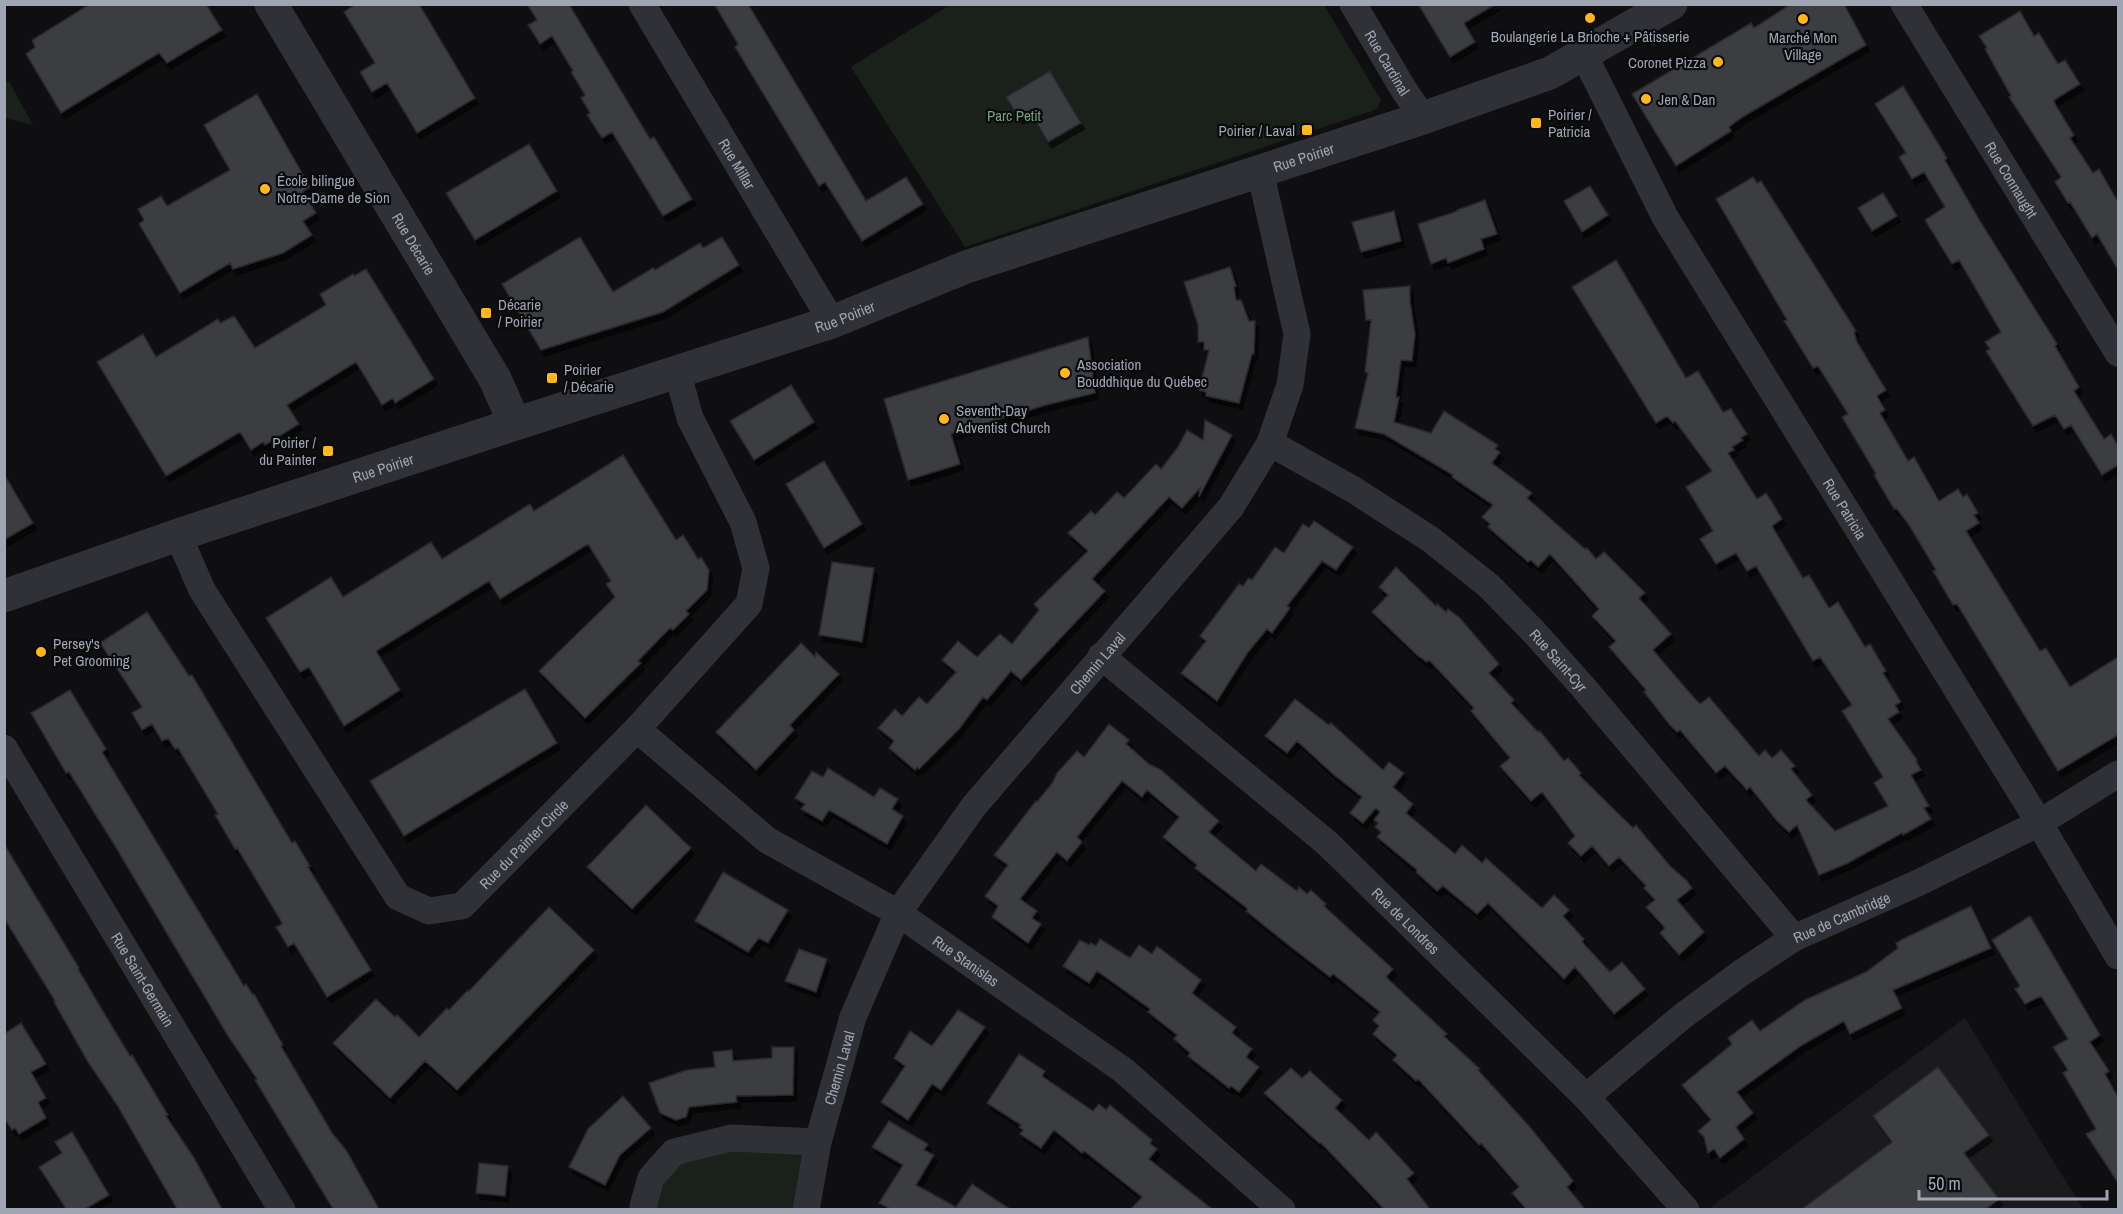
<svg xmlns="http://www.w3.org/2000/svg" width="2123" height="1214" font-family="'Archivo Narrow',sans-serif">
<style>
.built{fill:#1b1b1e}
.green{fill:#19211a}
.building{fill:#3b3c41;stroke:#29292d;stroke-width:1.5;filter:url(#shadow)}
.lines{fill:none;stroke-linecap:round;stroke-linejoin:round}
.minor{stroke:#303136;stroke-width:27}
.tertiary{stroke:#303136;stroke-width:33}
.poi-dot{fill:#ffb719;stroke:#0a0a0c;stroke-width:2}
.labels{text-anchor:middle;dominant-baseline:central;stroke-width:4.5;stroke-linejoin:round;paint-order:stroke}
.poi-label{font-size:15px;fill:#9fa5b3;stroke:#0a0a0c;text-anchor:start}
.street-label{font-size:15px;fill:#9fa5b3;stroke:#0a0a0c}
.park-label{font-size:15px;fill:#74a178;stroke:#0a0a0c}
</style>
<defs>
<filter id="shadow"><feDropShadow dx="3.5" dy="6" stdDeviation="0" flood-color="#0009"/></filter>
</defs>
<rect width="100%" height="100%" fill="#0f0f11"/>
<!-- built -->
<path class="built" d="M1965 1018 2083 1209 1707 1210Z"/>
<!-- green -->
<path class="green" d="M950 5H1324L1381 100 1377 108 1372 111 965 247 851 67Z
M5 81 10 83 33 125 5 118Z
M818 1142 806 1209 644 1210 674 1152Z"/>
<!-- building -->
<path class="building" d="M90 4H206L222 30 167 63 159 53 61 113 26 54 35 47 32 40Z
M356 4H419L475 98 417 133 387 83 372 92 360 72 375 63 344 12Z
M527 4H569L650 139 654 137 692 199 663 216 612 132 602 138 587 115 590 113 581 98 585 95 571 72 573 71 552 36 540 44 528 25 537 20Z
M714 4H748L866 201 906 177 923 204 862 241 825 182 819 186 735 47 738 44Z
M1418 4H1496L1464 23 1475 42 1450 57Z
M1791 4H1844L1866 45 1744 116 1729 127 1731 131 1676 166 1632 94 1751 23 1754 28Z
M2020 11 2034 36 2039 33 2058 64 2065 60 2080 84 2054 100 2055 104 2074 135 2070 138 2093 173 2099 169 2118 202V270L2097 234 2092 238 2070 202 2068 203 2055 182 2061 177 2009 97 2011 96 1985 49 1987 48 1979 36Z
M1050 71 1081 123 1048 142 1030 112 1019 118 1006 97Z
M1903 86 1947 158 1945 160 1980 221 2057 344 2055 346 2079 387 2074 391 2104 439 2111 434 2118 446V465L2102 475 2071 425 2064 429 2055 415 2033 426 1986 351 1990 349 1985 342 2001 332 1959 260 1952 264 1925 220 1945 207 1924 172 1912 179 1899 157 1906 153 1875 104Z
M257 94 310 187 303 192 316 213 303 221 312 235 283 253 233 269 230 263 180 293 139 224 144 220 138 209 161 196 167 206 230 170 204 125Z
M529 144 557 191 475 240 446 193Z
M1753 177 1757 183 1761 181 1856 331 1854 332 1857 342 1886 390 1877 396 1885 410 1880 413 1908 461 1914 457 1939 501 1958 489 1963 497 1967 494 1978 513 1974 515 1979 523 1966 531 2040 651 2046 648 2070 687 2118 657V735L2058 771 1957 604 1953 605 1933 571 1936 570 1909 525 1896 508 1894 509 1874 475 1876 474 1842 417 1848 414 1818 366 1813 368 1784 321 1787 320 1716 199Z
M1590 186 1608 215 1582 232 1564 201Z
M1883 193 1897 216 1872 231 1858 208Z
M1485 200 1497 234 1481 239 1484 249 1448 263 1446 258 1431 264 1418 224 1458 211 1457 210Z
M1394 211 1401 241 1361 252 1352 222Z
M580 237 613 292 653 268 655 270 700 243 703 248 722 237 739 265 663 312 541 350 502 284Z
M1616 260 1686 378 1698 371 1723 412 1731 409 1747 434 1741 438 1743 440 1732 447 1734 450 1728 453 1757 499 1766 493 1772 502 1782 519 1772 526 1803 578 1809 575 1829 608 1838 602 1865 647 1870 644 1886 671 1883 673 1901 702 1895 705 1899 712 1888 719 1917 760 1916 761 1921 770 1911 775 1929 806 1924 808 1931 819 1903 835 1902 833 1848 863 1819 875 1797 825 1789 832 1777 821 1750 787 1747 790 1725 766 1716 773 1680 730 1677 732 1669 724 1644 692 1646 690 1609 647 1616 641 1592 616 1599 609 1550 554 1538 567 1531 560 1528 562 1488 527 1490 524 1482 517 1493 505 1452 477 1453 475 1384 434 1355 428 1368 373 1365 372 1371 320H1366L1363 290 1410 286V301L1415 334 1412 361 1401 360 1396 397H1399L1394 422 1431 433 1444 411 1498 445 1495 449 1500 452 1492 463 1532 493 1527 498 1585 549 1587 548 1596 559 1604 552 1645 593 1639 598 1671 634 1653 650 1689 692 1700 704 1709 697 1759 756 1765 750 1772 758 1781 750 1795 766 1791 769 1812 795 1806 800 1835 831 1888 806 1874 783 1883 777 1842 711 1852 705 1820 657 1813 661 1756 566 1747 571 1736 553 1716 564 1700 539 1713 531 1686 487 1712 471 1675 421 1673 423 1667 416 1656 423 1572 287Z
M1230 267 1236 286 1234 287 1236 300H1241L1249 321H1255L1254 354H1252L1239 403 1206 396V392L1199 390 1209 350H1204V342H1198V325L1184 282Z
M366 269 434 379 395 403 393 398 382 405 356 362 287 405 299 424 265 445 263 442 251 450 240 432 166 476 97 362 143 334 156 357 218 319 220 323 234 316 255 348 326 305 320 294 353 274 354 276Z
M1088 337 1095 393 1046 405 951 434 960 464 908 480 884 399Z
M791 385 814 422 754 460 730 421Z
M1205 420 1232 435 1199 497 1200 488 1182 508 1169 497 1092 579 1105 591 1021 680 1011 671 987 700 983 697 959 729 919 769 917 767 915 770 889 748 894 741 878 728 895 709 902 716 919 697 927 704 956 672 942 660 958 641 977 657 1000 634 1012 644 1039 610 1034 604 1088 551 1068 533 1091 511 1095 515 1117 492 1124 498 1156 464 1161 469 1178 447 1187 430 1203 440Z
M623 455 676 540 683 535 698 559 701 557 709 570 707 590 686 611 689 614 673 630 670 628 638 661 641 663 585 718 539 671 615 597 606 584 611 581 588 544 500 599 489 581 376 651 400 690 344 726 309 667 300 672 266 618 331 577 343 597 431 542 442 559 530 504 534 511Z
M824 461 862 524 824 548 786 484Z
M4 474 33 523 4 540Z
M1314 521 1353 547 1336 570 1322 561 1287 606 1290 608 1272 633 1267 629 1248 652 1217 701 1181 673 1206 641 1200 636 1239 584 1243 586 1249 578 1252 580 1275 547 1284 553 1303 524 1309 528Z
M832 562 874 568 862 642 819 635Z
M1396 567 1436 606 1437 604 1446 612 1448 609 1460 618 1499 664 1489 673 1514 700 1511 703 1538 732 1540 731 1564 761 1568 758 1581 773 1579 775 1633 828 1636 825 1670 866 1687 881 1692 888 1677 900 1704 932 1679 955 1660 933 1665 928 1646 907 1655 900 1644 888 1646 886 1619 857 1609 866 1592 846 1581 856 1568 843 1575 836 1542 792 1531 801 1500 766 1510 758 1471 711 1474 708 1429 660 1427 662 1418 656 1372 612 1388 595 1379 587Z
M147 612 189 676 192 675 292 843 295 841 310 866 308 867 371 970 327 997 294 943 288 947 276 927 282 924 281 921 237 848 235 849 215 815 218 814 178 748 175 749 168 738 162 741 152 724 142 730 132 713 142 707 100 643Z
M801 643 815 657 816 652 839 674 790 725 794 730 756 770 716 732Z
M525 689 557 743 404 836 370 781Z
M70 690 106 749 102 752 244 986 246 984 253 995 254 994 283 1045 281 1046 332 1133 346 1150 379 1209H333L255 1080 257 1079 228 1036 115 846 69 772 66 773 31 713Z
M1295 699 1329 725 1331 723 1383 770 1389 762 1404 773 1393 787 1413 804 1406 813 1455 854 1462 845 1482 863 1486 858 1542 908 1554 895 1569 910 1563 916 1584 939 1582 942 1610 972 1622 962 1645 989 1614 1014 1575 967 1564 979 1488 903 1477 914 1443 886 1437 891 1416 872 1417 870 1377 837 1381 832 1375 827 1378 823 1374 820 1380 812 1376 808 1363 823 1350 813 1362 797 1334 775 1297 741 1287 753 1265 736Z
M1109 724 1129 740 1126 744 1149 764 1161 770 1219 821 1209 832 1256 871 1261 864 1297 891 1299 887 1307 894 1311 890 1326 904 1324 906 1393 969 1386 977 1447 1034 1444 1036 1480 1069 1478 1070 1529 1126 1568 1174 1573 1181 1567 1187 1585 1209H1526L1512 1193 1519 1187 1481 1143 1479 1145 1418 1079 1416 1081 1393 1060 1397 1055 1373 1034 1379 1026 1373 1020 1380 1012 1333 974 1330 977 1291 947 1246 911 1248 909 1195 868 1197 865 1163 837 1179 817 1147 790 1142 797 1122 781 1077 837 1082 842 1067 861 1057 852 1020 899 1037 911 1032 918 1041 924 1028 943 992 917 998 906 985 896 1008 865 994 855 1036 801 1037 802 1053 782 1057 773 1077 751 1084 757Z
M828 768 874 797 880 788 898 799 892 809 903 816 887 844 829 810 822 821 801 809 805 804 795 798 812 771 823 777Z
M646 805 691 848 632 909 587 867Z
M4 844 79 968 78 969 104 1013 130 1056 132 1055 168 1115 166 1116 194 1158 222 1209H177L117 1105 88 1062 54 1002 55 1001 4 918Z
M723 872 788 910 768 943 759 938 748 952 695 921Z
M1971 906 1991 948 1893 990 1902 1008 1850 1034 1844 1021 1802 1045 1737 1092 1753 1113 1736 1127 1744 1139 1720 1158 1714 1149 1708 1153 1704 1137 1698 1131 1711 1120 1682 1085 1732 1044 1728 1038 1752 1020 1760 1031 1805 1000 1866 972 1898 948 1896 943 1901 940Z
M549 907 594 950 457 1090 425 1061 390 1098 333 1043 376 999 395 1017 397 1015 419 1037 447 1008 449 1010 468 990 469 991Z
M2030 916 2100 1035 2090 1042 2109 1071 2105 1074 2118 1097V1183L2086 1134 2096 1129 2063 1073 2068 1070 2053 1047 2068 1039 2041 996 2025 1004 2015 989 2020 986 1992 940Z
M1100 939 1130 958 1139 945 1152 954 1157 946 1201 980 1192 993 1236 1027 1232 1033 1252 1049 1246 1057 1259 1067 1239 1092 1231 1086 1229 1088 1188 1056 1190 1053 1174 1039 1177 1035 1148 1012 1150 1009 1097 971 1089 983 1063 966 1080 940 1089 945 1091 943 1096 946Z
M799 949 827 959 816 992 785 981Z
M958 1010 985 1027 941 1090 932 1084 908 1120 881 1102 905 1066 894 1058 910 1031 932 1046Z
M21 1023 46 1064 31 1072 46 1098 38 1102 46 1118 19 1134 15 1128 12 1130 4 1118V1034Z
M772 1047H794L793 1095 736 1096 737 1102 689 1107 686 1117 676 1120 660 1113 649 1083 687 1070 715 1067 713 1052 732 1050 733 1061 772 1058Z
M1019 1054 1045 1071 1042 1076 1093 1111 1099 1104 1106 1110 1110 1105 1152 1140 1150 1143 1157 1149 1149 1159 1212 1209H1131L1142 1197 1084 1151 1082 1153 1054 1130 1041 1148 1020 1134 1023 1130 1019 1127 1021 1125 987 1103Z
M1938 1067 1989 1135 1964 1153 1999 1199 1986 1209H1802L1892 1142 1873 1116Z
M1291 1068 1302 1078 1310 1071 1342 1100 1335 1108 1369 1140 1376 1132 1414 1173 1407 1179 1430 1209H1384L1321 1143H1319L1264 1093Z
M623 1096 651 1128 620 1155 605 1185 569 1167 588 1129Z
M889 1121 928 1144 924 1150 934 1155 916 1185 956 1207 972 1184 1010 1209H890L879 1203 903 1165 872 1147Z
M72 1132 109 1195 85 1209H66L39 1167 62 1153 55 1142Z
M479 1163 508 1166 505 1196 476 1193Z"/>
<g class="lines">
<!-- minor -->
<g class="minor">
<path id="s1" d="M642 4 832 322"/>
<path id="s2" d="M1353 4 1404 90 1423 118"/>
<path id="s3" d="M1904 4 2118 353"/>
<path id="s4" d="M1584 55 1665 217 2029 806 2118 956"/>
<path id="s5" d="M1270 443 1354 490 1430 539 1489 586 1534 632 1583 687 1794 938"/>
<path id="s6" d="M178 535 202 590 398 897 429 911 462 906 637 729 749 604 756 568 743 522 690 418 677 371"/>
<path id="s7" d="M1101 656 1327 843 1586 1097 1686 1210"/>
<path id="s8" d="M637 729 767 840 898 913 1123 1070 1282 1210"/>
<path id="s9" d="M4 748 282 1210"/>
<path id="s10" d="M1586 1097 1684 1015 1741 973 1794 938 1918 883 2039 823 2118 774"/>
<path d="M644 1210 643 1206 651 1178 674 1152 731 1138 818 1142"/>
<path id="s11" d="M806 1210 818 1142 853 1017 898 913 974 806 1231 507 1270 443 1290 385 1297 334 1260 171"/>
</g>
<!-- tertiary -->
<g class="tertiary">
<path id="s12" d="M271 4 495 379 515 424"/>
<path id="s13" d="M4 596 178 535 515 424 832 322 966 267 1423 118 1550 73 1671 4"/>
</g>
</g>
<!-- markers -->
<g class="poi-dot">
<circle cx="1590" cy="18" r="6"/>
<circle cx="1803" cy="19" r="6"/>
<circle cx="1718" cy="62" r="6"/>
<circle cx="1646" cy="99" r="6"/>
<rect x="1530" y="117" width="12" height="12" rx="3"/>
<rect x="1301" y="124" width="12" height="12" rx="3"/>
<circle cx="265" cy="189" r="6"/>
<rect x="480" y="307" width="12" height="12" rx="3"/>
<circle cx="1065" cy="373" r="6"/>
<rect x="546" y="372" width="12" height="12" rx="3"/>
<circle cx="944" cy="419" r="6"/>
<rect x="322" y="445" width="12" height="12" rx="3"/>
<circle cx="41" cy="652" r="6"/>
</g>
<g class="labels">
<!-- poi labels -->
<g class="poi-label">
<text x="1590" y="36" text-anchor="middle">Boulangerie La Brioche + Pâtisserie</text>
<text x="1803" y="37" text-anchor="middle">Marché Mon<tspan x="1803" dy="17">Village</tspan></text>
<text x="1706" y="62" text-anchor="end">Coronet Pizza</text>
<text x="1658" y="99">Jen &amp; Dan</text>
<text x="1548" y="114">Poirier /<tspan x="1548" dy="17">Patricia</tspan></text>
<text x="1295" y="130" text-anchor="end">Poirier / Laval</text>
<text x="277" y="180">École bilingue<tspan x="277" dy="17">Notre-Dame de Sion</tspan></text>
<text x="498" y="304">Décarie<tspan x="498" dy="17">/ Poirier</tspan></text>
<text x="1077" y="364">Association<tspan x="1077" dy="17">Bouddhique du Québec</tspan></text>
<text x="564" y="369">Poirier<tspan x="564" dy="17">/ Décarie</tspan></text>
<text x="956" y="410">Seventh-Day<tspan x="956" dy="17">Adventist Church</tspan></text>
<text x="316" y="442" text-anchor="end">Poirier /<tspan x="316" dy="17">du Painter</tspan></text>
<text x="53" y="643">Persey's<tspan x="53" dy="17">Pet Grooming</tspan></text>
</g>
<!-- street labels -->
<g class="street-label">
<text stroke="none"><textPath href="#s2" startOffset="68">Rue Cardinal</textPath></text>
<text stroke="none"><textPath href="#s13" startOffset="1372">Rue Poirier</textPath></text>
<text stroke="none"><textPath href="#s1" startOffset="186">Rue Millar</textPath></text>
<text stroke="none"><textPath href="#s3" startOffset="206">Rue Connaught</textPath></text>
<text stroke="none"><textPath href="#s12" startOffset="279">Rue Décarie</textPath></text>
<text stroke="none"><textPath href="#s13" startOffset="886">Rue Poirier</textPath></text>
<text stroke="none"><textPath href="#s13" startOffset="400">Rue Poirier</textPath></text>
<text stroke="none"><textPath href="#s4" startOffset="524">Rue Patricia</textPath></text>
<text stroke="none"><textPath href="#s5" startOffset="364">Rue Saint-Cyr</textPath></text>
<text stroke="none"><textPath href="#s11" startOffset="632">Chemin Laval</textPath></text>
<text stroke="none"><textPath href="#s6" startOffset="579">Rue du Painter Circle</textPath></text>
<text stroke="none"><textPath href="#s10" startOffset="314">Rue de Cambridge</textPath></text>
<text stroke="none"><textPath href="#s7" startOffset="404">Rue de Londres</textPath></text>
<text stroke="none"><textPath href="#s8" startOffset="404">Rue Stanislas</textPath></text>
<text stroke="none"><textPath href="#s9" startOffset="270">Rue Saint-Germain</textPath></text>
<text stroke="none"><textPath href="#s11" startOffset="146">Chemin Laval</textPath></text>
</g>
<!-- park labels -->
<g class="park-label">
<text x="1014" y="115">Parc Petit</text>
</g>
</g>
<!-- border -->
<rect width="2123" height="1214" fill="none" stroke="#9fa5b3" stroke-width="12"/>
<!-- scale -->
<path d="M1919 1190v9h188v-9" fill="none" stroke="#9fa5b3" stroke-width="3"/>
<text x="1928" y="1190" font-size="18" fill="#9fa5b3" stroke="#0a0a0c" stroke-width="4.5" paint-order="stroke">50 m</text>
</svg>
